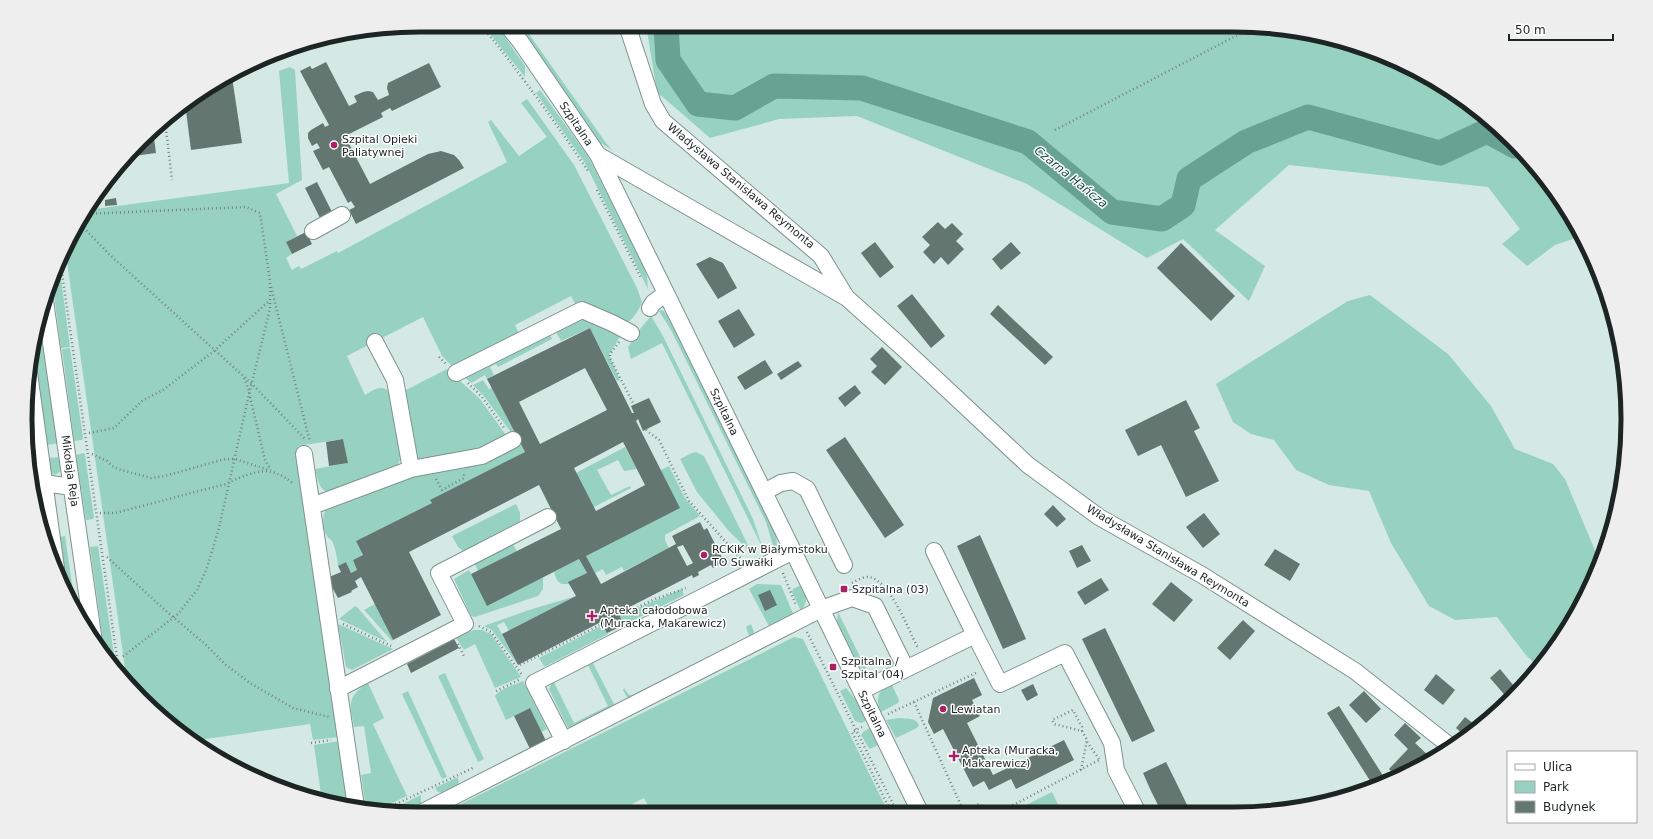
<svg xmlns="http://www.w3.org/2000/svg" width="1653" height="839" font-family="'DejaVu Sans',sans-serif">
<style>
.green{fill:#97d2c1}
.lines{fill:none;stroke-linecap:round;stroke-linejoin:round}
.river{stroke:#67a292;stroke-width:25}
.building{fill:#637670;fill-rule:evenodd}
.minor-casing{stroke:#7f938d;stroke-width:18}
.path{stroke:#758380;stroke-width:2.5;stroke-dasharray:1 3;stroke-linecap:butt}
.minor{stroke:#fff;stroke-width:16}
.poi-dot{fill:#a92066;stroke:#fff;stroke-width:1.5}
.labels{text-anchor:middle;dominant-baseline:central;stroke-width:3;stroke-linejoin:round;paint-order:stroke}
.street-label{font-size:11px;fill:#1d2523;stroke:#fff}
.poi-label{font-size:11px;fill:#1d2523;stroke:#fff;text-anchor:start}
.water-label{font-size:12px;font-style:italic;fill:#1a4d41;stroke:#fff}
.rim{fill:none;stroke:#1d2523;stroke-width:5}
</style>
<rect width="100%" height="100%" fill="#d4e9e3"/>
<!-- green -->
<path class="green" d="M483 25H493L502 33 525 66V77Z
M646 25 1259 26 1335 38 1408 66 1473 106 1530 159 1575 222 1582 236 1555 245 1527 266 1502 244 1520 229 1488 187 1289 165 1215 230 1265 266 1249 301 1183 239 1147 258 1027 184 857 116 779 119 710 138 657 92Z
M529 34 606 143 612 150 596 140 525 36Z
M290 67 295 70 302 180 276 194 297 236 286 242 292 254 286 258 292 270 299 266 301 269 337 251 338 253 507 162 488 122 491 120 519 156 547 137 521 103 527 99 574 165 637 288 642 302C639 310 633 320 625 324L577 307 571 296 515 325 520 336 454 368 442 356 423 317 347 356 365 395C374 390 381 384 390 392L402 455 396 469 333 493C318 491 319 482 315 469L348 463 343 439 298 446 338 737 313 740 310 724 192 741 140 698 127 682 65 248 78 222 87 210 289 183 279 71Z
M540 90 588 156 645 269 647 277 648 289 585 163 536 93Z
M59 263 70 347 61 348 52 280 55 269Z
M1370 295 1448 354 1491 406 1515 449 1553 464 1565 479 1597 555 1601 558 1587 594 1538 667 1525 654 1497 617 1455 620 1429 606 1391 543 1369 491 1329 485 1296 470 1274 440 1251 434 1233 422 1216 384 1348 301Z
M661 310 664 311 668 317 776 535 777 545 774 549 766 522 672 332 659 311Z
M583 316 622 333 609 355 620 380 617 381 590 328 561 341 554 328Z
M651 316 663 336 753 519 763 549 662 343 631 359 628 347 640 329Z
M40 317 59 443 47 445 32 344Z
M548 330 552 339 498 367 496 364 490 367 494 375 487 379 485 375 471 383 461 374Z
M70 348 83 437 82 440 74 441 62 349Z
M447 369 480 399 508 438 498 444 420 462 415 456 402 392Z
M483 380 489 389 492 388 516 434 513 435 483 395 473 385Z
M520 443 525 452 431 500 432 503 356 541 363 555 353 560 357 570 351 573 346 562 338 566C337 558 336 549 332 541 330 539 327 537 326 534 322 528 322 513 327 507L378 488Z
M625 447 637 469 624 471 618 460 597 470 611 495 630 486 631 488 594 507 576 473Z
M696 452 704 456 749 547 747 549 728 530 697 492 680 459 692 453Z
M84 453 85 455 94 517 93 519 86 520 76 455Z
M61 457 60 472 54 475 50 471 49 458Z
M669 466 685 498 700 516 665 535V540L669 548 624 571 622 567 606 575 603 569 595 573 586 556 661 470Z
M516 504 520 513V523L464 552 458 547 452 536Z
M65 536 76 611 69 599 59 537Z
M512 543 517 551 478 571 474 562Z
M98 546 116 668 105 655 90 547Z
M579 559 587 573 569 582V584H561L557 580 554 572Z
M469 570 471 574 543 578V589L538 596 475 617 471 616 454 579Z
M757 584 781 585 794 616 770 628 749 589Z
M801 585C807 596 809 600 801 611L792 592 793 589Z
M682 589 684 595 624 625 619 616Z
M576 596 509 631 504 622 497 625 518 665 492 630 484 626 529 610Z
M375 604 393 640 392 641 364 610Z
M355 606 358 608 387 642 339 619Z
M838 612 868 673 862 670 857 662 837 621Z
M338 624 393 649 352 670 346 667Z
M751 624 754 632V636L630 699 627 697 623 690 624 688 629 695H632L749 636 746 627Z
M603 625 608 634 546 666H544L539 658Z
M474 630H482L491 634 521 677 495 688 475 644 464 650 456 638Z
M794 637 803 639 888 812H652L644 798 632 804 637 812 454 813 455 807Z
M593 663 615 706 573 727H568L565 722 549 689 553 680 574 723 608 706 588 665Z
M445 673 484 759 478 762 438 676Z
M523 681 547 729 541 732 530 708 506 720 495 696C500 688 515 685 523 681Z
M368 683 384 718 373 724 407 796 377 810 366 809 361 775 371 773 364 726 354 727C350 704 346 697 368 683Z
M891 683 899 700 898 703 881 712C874 698 879 690 891 683Z
M846 688 862 708 868 720 861 723 855 721 840 691Z
M408 691 447 777 442 779 402 694Z
M899 718C906 719 916 717 919 725L917 728 896 738 886 720Z
M871 727 880 744 870 749 868 747 861 735 863 732Z
M340 741 350 806 322 801 314 745Z
M458 777 459 786 444 793 438 792 435 788Z
M1052 792 1061 811H1020L1018 809Z
M421 795V804L407 813 386 812Z"/>
<g class="lines">
<!-- river -->
<path class="river" d="M666 25 668 60 698 104 735 108 774 86 862 88 1028 142 1112 212 1162 219 1183 205 1189 179 1246 142 1308 117 1440 153 1487 131 1515 146"/>
</g>
<!-- building -->
<path class="building" d="M326 62 349 106 357 102 354 96 363 92 368 91 373 92 378 100 389 95 387 88 388 83 429 63 441 87 392 111 390 108 381 113 383 117 345 136 370 184 428 154 441 151 454 155 459 160 464 168 356 224 349 210 355 207 351 201 348 203 329 167 323 170 313 151 320 148 317 143 312 146 308 138V133L311 130 323 123 325 127 329 125 300 71 310 66 312 69Z
M232 77 242 143 191 150 186 111 172 113 179 107 222 78Z
M153 131 156 153 126 157Z
M317 182 332 212 320 218 305 188Z
M116 198 117 205 105 206V200Z
M938 222 945 229 952 223 963 234 956 241 964 249 948 265 941 257 934 264 923 252 930 245 922 237Z
M306 232 312 244 292 254 286 242Z
M875 242 894 267 880 278 861 253Z
M1011 242 1021 253 1001 270 992 259Z
M1181 243 1235 296 1211 321 1157 268Z
M710 257 723 263 737 288 718 299 696 264Z
M912 294 945 336 931 348 897 306Z
M998 305 1053 357 1045 365 990 314Z
M739 309 755 335 734 348 718 321Z
M590 328 632 413H634L631 406 649 398 661 422 643 431 638 419 636 421 680 508 586 556 601 584 676 544 672 536 700 522 704 530 707 528 724 562 713 568 711 565 698 572 699 575 693 578 692 575 618 613 624 625 607 633 601 622 518 665 502 634 576 596 568 582 587 573 579 559 487 606 471 574 561 529 539 485 409 552 441 615 393 640 361 577 355 581 358 587 351 591 352 592 338 598 327 578 341 572 338 566 346 562 351 573 357 570 353 560 363 555 356 541 432 503 430 500 525 452 487 379ZM585 368 607 410 540 444 519 402ZM623 442 645 485 596 511 574 468ZM683 545 693 563 687 566 677 547Z
M882 347 902 367 885 385 871 372 877 366 870 359Z
M765 360 773 373 745 390 737 377Z
M798 361 802 366 781 380 777 374Z
M855 385 861 393 845 407 838 398Z
M1186 400 1200 428 1194 431 1219 481 1186 497 1161 445 1138 456 1125 430Z
M845 437 904 525 885 538 826 450Z
M343 439 348 463 329 466 326 442Z
M1053 505 1066 519 1057 527 1044 514Z
M1204 513 1220 534 1203 548 1186 527Z
M980 535 1026 639 1003 649 957 546Z
M1082 545 1091 561 1077 568 1069 551Z
M1275 549 1300 564 1290 581 1264 565Z
M1101 578 1109 590 1085 605 1077 592Z
M1171 582 1193 600 1174 622 1152 604Z
M770 590 777 605 765 611 758 595Z
M1243 620 1255 631 1230 660 1217 648Z
M1105 628 1155 731 1132 742 1082 639Z
M454 639 459 648 411 673 407 664Z
M1500 669 1518 691 1509 700 1490 678Z
M1436 674 1455 690 1443 705 1424 690Z
M974 678 982 695 972 700 980 716 967 723 993 775 1064 740 1074 760 1016 789 1011 779 989 790 984 781 973 787 943 729 934 734 928 722 933 698Z
M1033 684 1038 695 1027 701 1021 690Z
M1364 691 1381 709 1366 723 1349 705Z
M1339 706 1387 782 1374 787 1327 713Z
M530 708 547 743 531 751 514 716Z
M1465 717 1479 728 1466 737 1456 728Z
M1405 723 1421 738 1415 743 1430 757 1397 777 1389 769 1408 749 1394 735Z
M1166 762 1175 780 1190 811H1161L1151 791 1143 773Z"/>
<g class="lines">
<defs>
<path id="minor" d="M507 25 520 41 598 155 793 551 920 812
M627 25 653 104 663 121 821 256 846 297
M598 155 847 298 904 349 1028 465 1099 517 1202 575 1355 671 1450 746
M313 231 342 215
M45 301 94 642
M650 308 653 303 665 294
M375 342 395 380 411 469
M29 373 56 568
M456 373 582 310 612 323 631 333
M304 454 356 807
M31 485 44 483 72 487
M764 492 781 483 793 481 807 489 844 565
M312 506 411 469 482 456 513 440
M934 551 975 635
M338 689 465 624 439 573 548 517
M861 691 975 635 1000 684 1065 653 1112 743 1116 770 1137 811
M564 741 534 683 793 551
M421 813 821 609 852 598 875 606 906 669"/>
</defs>
<!-- minor casing -->
<use href="#minor" class="minor-casing"/>
<!-- path -->
<path class="path" d="M480 25C497 43 511 63 526 83 547 111 568 141 588 171
M165 120 172 180
M1055 130 1255 26
M102 188 103 193
M597 190 641 278
M84 214 246 207 260 213 270 281V309L249 394 219 528 207 568 197 590 178 614 121 658
M78 222 110 255 252 384 306 440
M60 259 119 672
M271 287 310 442
M619 342 610 354V358L634 405
M439 357 446 364
M244 378 248 388 265 460 271 470
M468 383 482 397 505 429
M646 430 659 440 689 501 743 561
M89 433 114 428 142 401 163 390 214 351 270 300
M92 454 107 461 112 466 118 469 151 478 165 476 225 459H235L269 470
M436 479 442 490 464 478V474
M100 513H115L226 484 229 482C257 471 269 464 294 484
M107 557 166 611 204 643 226 665 250 683 293 708 329 717
M783 573 796 605
M852 583C856 581 861 578 866 577 888 575 908 629 917 646H919
M619 616 655 599 686 588
M611 620 614 626
M343 624 391 646
M479 626 491 632 522 675
M807 632 897 812
M458 644 464 656
M520 665 602 624
M496 691 521 679
M914 702 964 812
M888 714 978 672
M862 727 852 732 891 812
M1087 742 1099 759
M311 743 331 740
M1081 770 1087 740 1082 731 1054 724 1052 720 1073 710 1082 727V731
M381 811 473 768
M963 811 979 804 990 811
M1002 811 1101 759"/>
<!-- minor -->
<use href="#minor" class="minor"/>
</g>
<!-- markers -->
<g class="poi-dot">
<circle cx="334" cy="145" r="4"/>
<circle cx="704" cy="555" r="4"/>
<rect x="840" y="585" width="8" height="8" rx="2"/>
<path d="M590 610h4v4h4v4h-4v4h-4v-4h-4v-4h4z"/>
<rect x="829" y="663" width="8" height="8" rx="2"/>
<circle cx="943" cy="709" r="4"/>
<path d="M952 750h4v4h4v4h-4v4h-4v-4h-4v-4h4z"/>
</g>
<g class="labels">
<!-- street labels -->
<g class="street-label">
<text transform="translate(576 124) rotate(56)">Szpitalna</text>
<text transform="translate(741 186) rotate(40)">Władysława Stanisława Reymonta</text>
<text transform="translate(724 412) rotate(64)">Szpitalna</text>
<text transform="translate(70 471) rotate(82)">Mikołaja Reja</text>
<text transform="translate(1168 556) rotate(31)">Władysława Stanisława Reymonta</text>
<text transform="translate(872 714) rotate(64)">Szpitalna</text>
</g>
<!-- poi labels -->
<g class="poi-label">
<text x="342" y="139">Szpital Opieki<tspan x="342" dy="13">Paliatywnej</tspan></text>
<text x="712" y="549">RCKiK w Białymstoku<tspan x="712" dy="13">TO Suwałki</tspan></text>
<text x="852" y="589">Szpitalna (03)</text>
<text x="600" y="610">Apteka całodobowa<tspan x="600" dy="13">(Muracka, Makarewicz)</tspan></text>
<text x="841" y="661">Szpitalna /<tspan x="841" dy="13">Szpital (04)</tspan></text>
<text x="951" y="709">Lewiatan</text>
<text x="962" y="750">Apteka (Muracka,<tspan x="962" dy="13">Makarewicz)</tspan></text>
</g>
<!-- water labels -->
<g class="water-label">
<text transform="translate(1071 177) rotate(39)">Czarna Hańcza</text>
</g>
</g>
<!-- crop -->
<path d="M0 0H1653V839H0ZM419 32H1234A387 387 0 0 1 1621 419V420A387 387 0 0 1 1234 807H419A387 387 0 0 1 32 420V419A387 387 0 0 1 419 32Z" fill="#edeeed" fill-rule="evenodd"/>
<path class="rim" d="M419 32H1234A387 387 0 0 1 1621 419V420A387 387 0 0 1 1234 807H419A387 387 0 0 1 32 420V419A387 387 0 0 1 419 32Z"/>
<!-- legend -->
<rect x="1507" y="751" width="130" height="72" fill="#ffffff" stroke="#a5a8a7"/>
<rect x="1515" y="764" width="20" height="6" fill="#ffffff" stroke="#a5a8a7"/>
<text x="1543" y="771" font-size="12" fill="#1d2523">Ulica</text>
<rect x="1515" y="781" width="20" height="12" fill="#97d2c1" stroke="#a5a8a7"/>
<text x="1543" y="791" font-size="12" fill="#1d2523">Park</text>
<rect x="1515" y="801" width="20" height="12" fill="#637670" stroke="#a5a8a7"/>
<text x="1543" y="811" font-size="12" fill="#1d2523">Budynek</text>
<!-- scale -->
<path d="M1509 34v6h104v-6" fill="none" stroke="#1d2523" stroke-width="2"/>
<text x="1515" y="34" font-size="12" fill="#1d2523" stroke="#ffffff" stroke-width="3" paint-order="stroke">50 m</text>
</svg>
